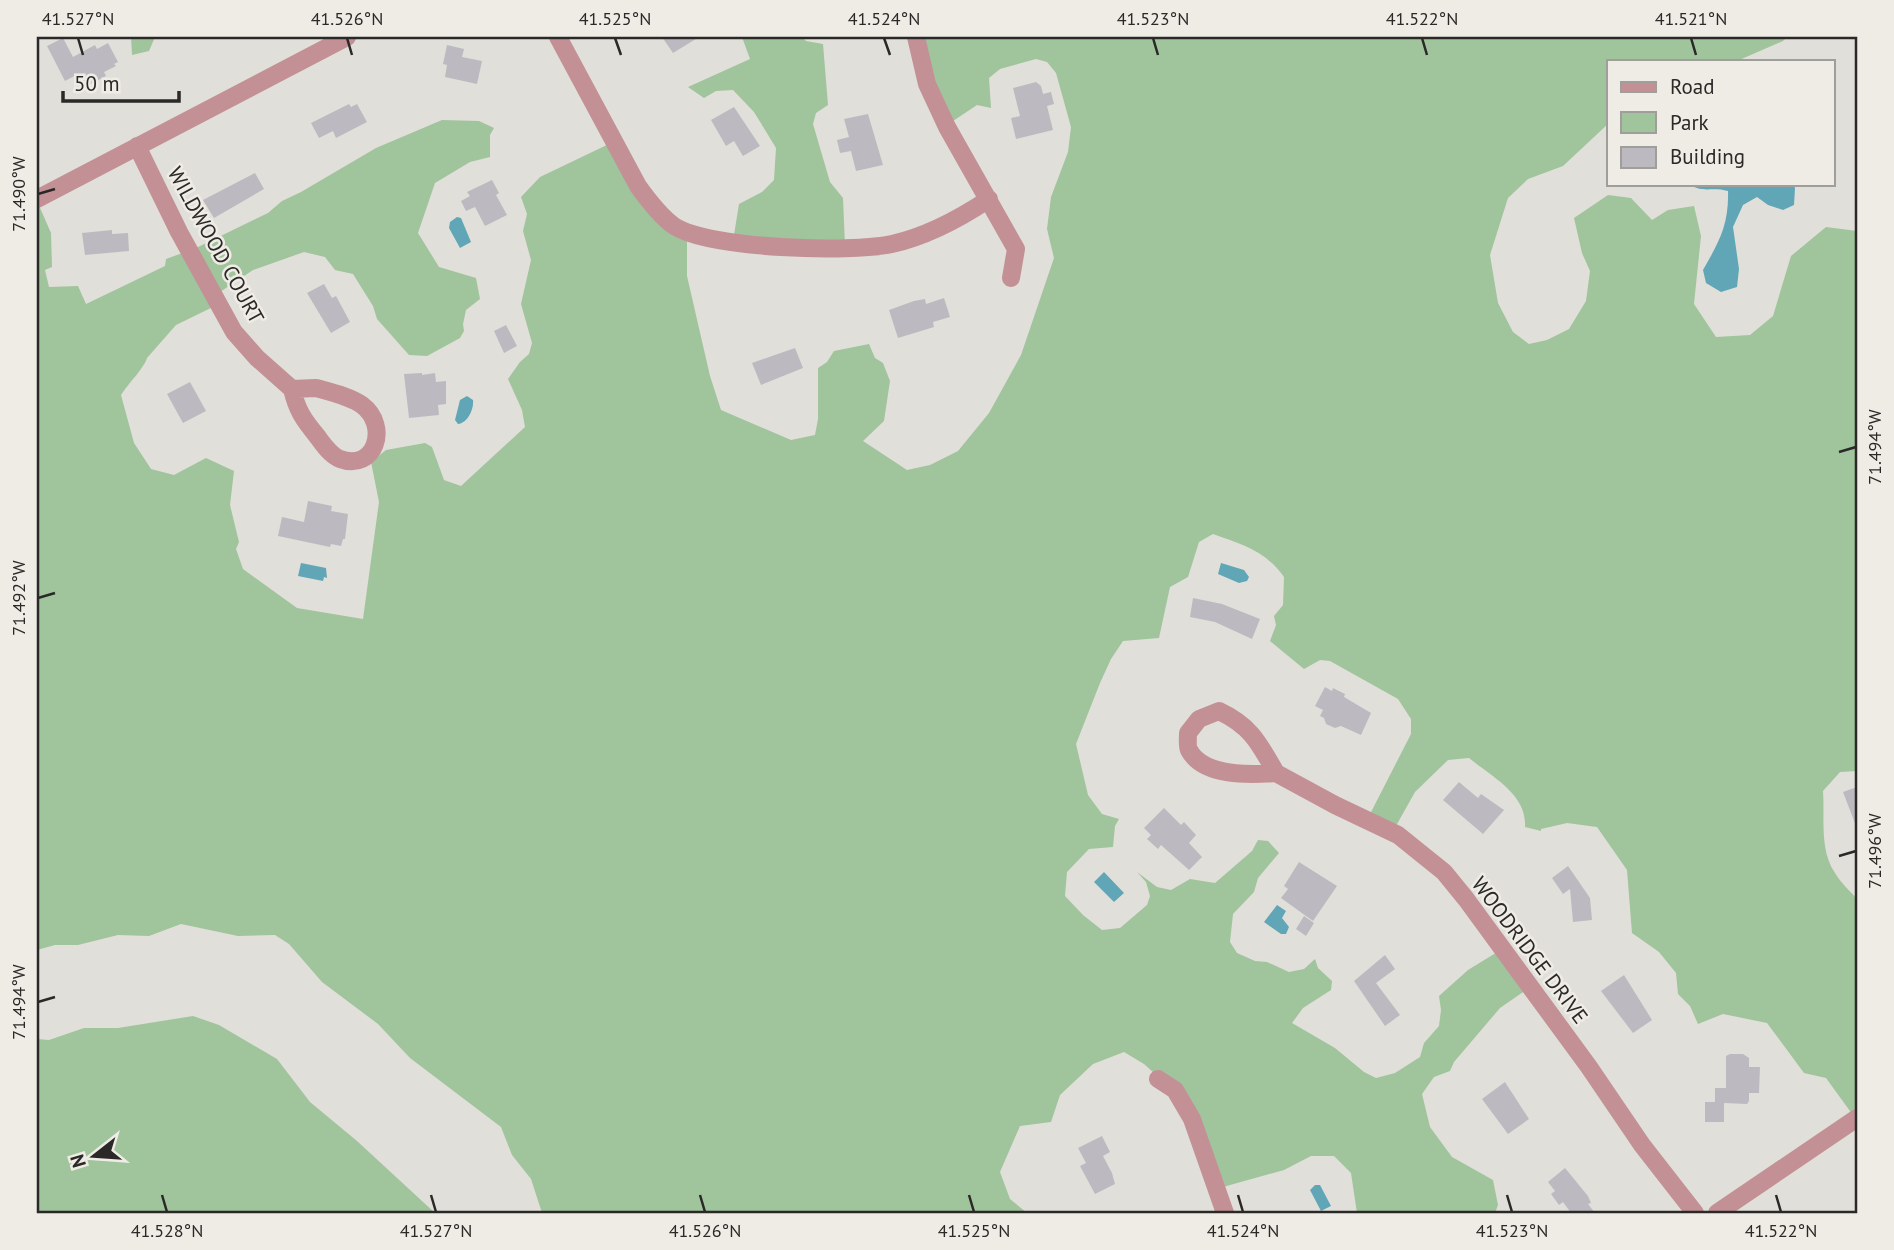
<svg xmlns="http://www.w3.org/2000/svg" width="1894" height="1250" font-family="'PT Sans',sans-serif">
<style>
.green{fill:#a0c49c}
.water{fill:#60a6b7}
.building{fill:#bcbac0}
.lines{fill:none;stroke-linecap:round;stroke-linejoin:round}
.minor{stroke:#c39195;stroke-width:18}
.ticks{fill:none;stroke:#2a2927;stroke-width:2.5}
.labels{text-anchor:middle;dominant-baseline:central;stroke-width:5;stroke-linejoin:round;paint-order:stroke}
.street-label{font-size:21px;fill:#2a2927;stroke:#efece6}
.neatline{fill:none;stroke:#2a2927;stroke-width:2.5}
.ticks-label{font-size:18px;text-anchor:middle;fill:#2a2927}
</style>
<rect width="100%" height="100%" fill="#e1dfd9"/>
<!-- green -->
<path class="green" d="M131 37H155L149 51 132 55Z
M742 37H802L806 41 823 44 828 105 816 113 813 124 830 182 843 198 845 246 733 241 739 204 762 192 774 180 776 148 754 112 733 90 716 91 704 98 688 87 750 59Z
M915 37H1787L1783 41 1737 61H1609V123L1563 166 1528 179 1508 198 1490 255 1498 303 1513 332 1529 344 1547 340 1569 329 1586 301 1590 271 1582 253 1574 218 1608 195 1631 198 1652 220 1668 210 1694 206 1701 236 1694 304 1716 337 1750 335 1773 316 1791 256 1826 227 1857 231V771L1840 772 1823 791C1825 818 1819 849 1835 873 1840 882 1850 891 1857 899L1855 916 1857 923V1117L1855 1118 1826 1078 1804 1073 1767 1023 1723 1014 1698 1024 1690 1006 1678 994 1676 973 1659 952 1632 933 1627 870 1597 827 1567 823 1541 829V831L1525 827C1527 794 1492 777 1469 758L1448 760 1415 792 1392 833 1368 818 1411 734V719L1398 699 1330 661 1320 660 1304 669 1270 641 1276 625 1274 616 1283 605 1284 577C1266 551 1241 544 1213 534L1199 542 1188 577 1170 587 1159 638 1123 641 1111 659 1100 683 1076 744 1088 795 1102 814 1119 819 1115 826 1113 847 1089 849 1067 872 1065 896 1083 915 1102 930 1120 928 1147 905 1150 896 1146 882 1137 872 1157 887 1171 890 1190 879 1215 883 1252 851 1258 840 1268 841 1279 853 1258 878 1254 892 1233 914 1230 942 1237 953 1255 961 1267 962 1289 972 1304 969 1315 959 1318 968 1332 981 1331 990 1303 1008 1292 1023 1335 1048 1364 1072 1376 1078 1395 1073 1420 1057 1424 1043 1439 1026 1441 1010 1439 996 1468 970 1499 951 1526 990 1500 1008 1454 1062 1450 1071 1434 1077 1422 1094 1430 1127 1452 1157 1493 1180 1498 1205 1495 1213H1357L1351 1173 1334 1156H1311L1284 1170 1223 1187 1186 1102 1144 1064 1124 1052 1093 1064 1060 1095 1051 1122 1020 1126 1000 1172 1010 1199 1027 1213H542L531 1179 512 1155 501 1127 410 1058 378 1024 322 982 289 944 275 935 238 936 181 924 149 936 118 935 78 945H55L37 950V201L51 233 52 267 45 270 49 287 78 286 86 304 165 266 166 259 196 248 268 213 282 201 301 192 376 148 442 120 479 121 494 128 490 135V157L470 162 435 183 418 233 439 267 476 278 480 299 466 310 463 324 464 331 460 338 427 356 409 355 377 319 373 306 353 274 335 270 325 257 304 252 253 270 214 296 215 306 176 325 147 358C144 368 128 384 121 395L134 443 151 469 174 475 206 458 234 471 230 505 239 542 236 549 243 569 297 608 363 619 379 502 371 462 386 450 425 443 432 447 444 480 461 486 525 427 522 410 508 379 520 362 529 354 532 343 521 304 531 260 523 231 527 214 521 197 540 177 611 143 643 195 687 234V276L710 376 721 410 791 440 815 435 818 419V368L827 362 834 351 869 344 875 358 883 363 890 381 884 421 863 441 907 470 930 465 958 451 989 413 1021 355 1054 258 1047 229 1051 197 1068 152 1071 127 1056 73 1047 62 1036 59 1000 69 989 78 991 108 977 105 950 123Z
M193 1016 219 1025 277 1059 310 1102 357 1141 435 1213H37V1039L49 1040 84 1028H118Z"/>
<!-- water -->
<path class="water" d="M1688 184H1793L1795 188 1794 205 1783 210 1768 205 1757 197 1743 205 1733 227 1739 269 1737 287 1721 292 1706 283 1703 270C1719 242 1729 225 1728 191 1710 186 1706 194 1688 184Z
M457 217 461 218 471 242 460 248 449 228 450 222Z
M467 396 473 400C474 409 468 423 458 424L455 420 460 400Z
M301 563 326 568 327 578 324 577 323 581 298 576Z
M1221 563 1244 570 1249 577 1247 581 1239 583 1218 574Z
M1104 872 1124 893 1114 902 1094 882Z
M1277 905 1286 911 1282 918 1289 927 1286 934H1281L1264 922Z
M1315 1185H1320L1331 1206 1321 1211 1310 1190Z"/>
<!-- building -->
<path class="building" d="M662 37H699L673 53Z
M63 38 73 57 95 45 97 49 108 43 118 62 114 64 116 66 104 72 106 76 83 88 76 75 65 81 47 46Z
M447 45 464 49 462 57 482 61 477 84 445 77 447 65 443 64Z
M1036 82 1041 86 1043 94 1051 92 1054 104 1047 106 1053 130 1016 139 1011 118 1020 116 1013 88Z
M349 104 351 107 357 104 367 122 336 138 333 131 319 138 311 123Z
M734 107 760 146 743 156 734 141 726 146 711 120Z
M868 114 883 165 856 171 851 151 840 153 837 140 849 137 844 119Z
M255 173 264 189 214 218 203 200Z
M492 180 499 193 496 195 507 215 485 226 475 207 466 211 461 201 470 196 467 192Z
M112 230V234L128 233 129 251 85 255 82 233Z
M324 284 332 298 336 296 350 322 331 333 307 293Z
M944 298 950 317 933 322 934 327 898 338 889 310 914 301 925 299 926 304Z
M506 325 517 346 504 353 494 331Z
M795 348 803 368 761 385 752 363Z
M422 373V375L435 373 436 382 446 381V404L438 405 439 415 409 418 404 374Z
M190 382 206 411 183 423 167 394Z
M308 501 332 506 331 511 348 514 345 539H343L341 546 331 544 330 547 278 536 282 517 304 522Z
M1193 598 1222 604 1260 619 1252 639 1215 622 1190 617Z
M1325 687 1332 691 1333 688 1345 694 1344 697 1371 713 1361 735 1341 726 1335 728 1326 724 1324 718 1320 716 1323 710 1315 706Z
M1459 782 1478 798 1481 794 1504 810 1483 834 1443 800Z
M1857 787V826H1856L1843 792Z
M1164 808 1181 825 1184 822 1196 835 1189 843 1202 857 1189 870 1161 845 1158 849 1147 839 1151 835 1144 828Z
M1299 862 1337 886 1313 921 1281 898 1288 889 1284 886Z
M1568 866 1590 898 1592 920 1573 922 1570 889 1563 894 1552 878Z
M1304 916 1314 923 1306 936 1296 929Z
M1385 955 1395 969 1376 983 1400 1015 1385 1026 1354 981Z
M1624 975 1652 1020 1633 1033 1601 991Z
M1730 1054H1743L1749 1058V1067H1760L1759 1093H1749V1101L1747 1104 1724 1103V1122H1705V1102H1715V1088H1726V1056Z
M1505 1082 1529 1119 1508 1134 1482 1099Z
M1102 1136 1110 1152 1103 1156 1112 1173 1115 1184 1095 1194 1080 1166 1086 1163 1078 1148Z
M1565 1168 1588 1196 1591 1203 1588 1204 1595 1213H1571L1563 1202 1559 1205 1551 1194 1555 1191 1548 1182Z"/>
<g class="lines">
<!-- minor -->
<path class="minor" d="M558 37 638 186C648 200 660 216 674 226 710 249 850 253 892 244 928 236 959 219 989 199
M916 37 927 84 947 127 1016 249 1011 278
M137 146 179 232 234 332 257 358 292 389
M37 199 347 37
M316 388C330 392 349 396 362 405 390 426 375 472 340 459 330 455 323 444 317 436 303 419 297 410 292 389Z
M1219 711C1251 726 1259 743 1276 773 1250 775 1203 777 1189 750 1187 746 1188 738 1188 733L1199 719Z
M1276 773 1335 805 1398 835 1444 872 1466 899 1589 1067 1642 1145 1695 1213
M1158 1079 1175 1090 1192 1119 1225 1213
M1717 1213 1857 1118"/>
</g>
<!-- ticks -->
<path class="ticks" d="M78 38 83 55M347 38 352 55M615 38 621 55M884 38 890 55M1153 38 1158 55M1422 38 1427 55M1691 38 1696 55M38 194 55 189M1839 452 1856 447M38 598 55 593M1839 856 1856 851M38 1002 55 997M162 1195 167 1212M431 1195 436 1212M700 1195 705 1212M969 1195 974 1212M1238 1195 1243 1212M1507 1195 1512 1212M1776 1195 1781 1212"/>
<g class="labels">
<!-- street labels -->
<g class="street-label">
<text transform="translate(216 245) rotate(61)">WILDWOOD COURT</text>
<text transform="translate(1530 950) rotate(53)">WOODRIDGE DRIVE</text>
</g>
</g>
<!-- border -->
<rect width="1894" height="1250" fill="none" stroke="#efece6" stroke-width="77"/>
<!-- legend -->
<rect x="1607" y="60" width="228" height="126" fill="#efece6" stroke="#a09e9a" stroke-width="2"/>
<rect x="1621" y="82" width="35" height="10" fill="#c39195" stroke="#a09e9a" stroke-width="2"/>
<text x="1670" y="94" font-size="21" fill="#2a2927">Road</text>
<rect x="1621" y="112" width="35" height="21" fill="#a0c49c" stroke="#a09e9a" stroke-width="2"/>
<text x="1670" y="130" font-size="21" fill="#2a2927">Park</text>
<rect x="1621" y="147" width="35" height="21" fill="#bcbac0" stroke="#a09e9a" stroke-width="2"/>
<text x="1670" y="164" font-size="21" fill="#2a2927">Building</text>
<!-- north arrow -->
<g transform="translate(94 1156) rotate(253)" stroke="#efece6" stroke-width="5" paint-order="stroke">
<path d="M0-5L12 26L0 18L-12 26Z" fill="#2a2927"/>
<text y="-10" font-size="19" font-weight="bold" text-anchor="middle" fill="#2a2927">N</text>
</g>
<!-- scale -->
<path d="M63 91v10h116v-10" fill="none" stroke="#2a2927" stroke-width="3.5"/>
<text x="74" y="91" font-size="21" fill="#2a2927" stroke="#efece6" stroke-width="5" paint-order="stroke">50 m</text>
<rect x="38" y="38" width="1818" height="1174" class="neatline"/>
<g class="ticks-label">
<text x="78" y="25">41.527°N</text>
<text x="347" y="25">41.526°N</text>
<text x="615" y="25">41.525°N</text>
<text x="884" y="25">41.524°N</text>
<text x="1153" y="25">41.523°N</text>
<text x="1422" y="25">41.522°N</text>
<text x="1691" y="25">41.521°N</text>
<text transform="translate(19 194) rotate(-90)" y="6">71.490°W</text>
<text transform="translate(1875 447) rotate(-90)" y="6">71.494°W</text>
<text transform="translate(19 598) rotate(-90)" y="6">71.492°W</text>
<text transform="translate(1875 851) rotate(-90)" y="6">71.496°W</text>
<text transform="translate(19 1002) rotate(-90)" y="6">71.494°W</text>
<text x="167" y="1237">41.528°N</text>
<text x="436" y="1237">41.527°N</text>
<text x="705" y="1237">41.526°N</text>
<text x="974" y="1237">41.525°N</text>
<text x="1243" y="1237">41.524°N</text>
<text x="1512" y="1237">41.523°N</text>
<text x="1781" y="1237">41.522°N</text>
</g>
</svg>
